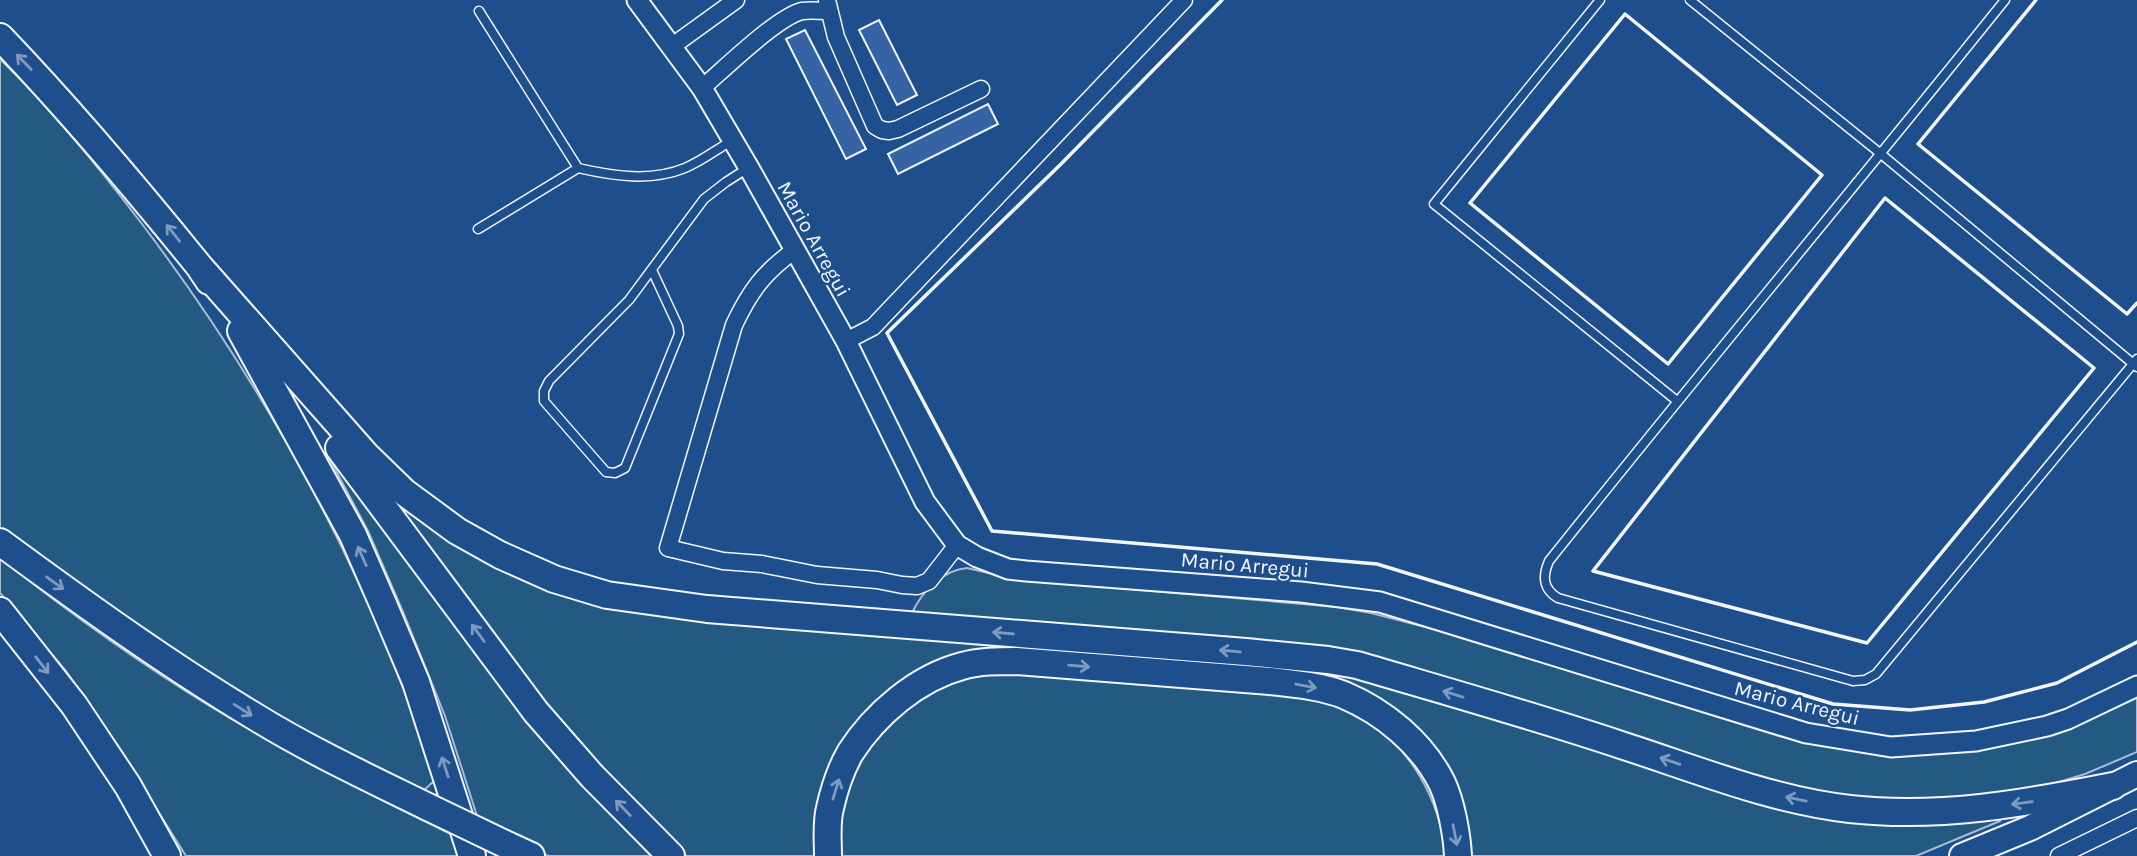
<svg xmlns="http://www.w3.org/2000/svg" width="2137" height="856" font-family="Karla,sans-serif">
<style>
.green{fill:#245a82;stroke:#a8bbd7;stroke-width:2}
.building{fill:#3563a3;stroke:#f2f6ff;stroke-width:2}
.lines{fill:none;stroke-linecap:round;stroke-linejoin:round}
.service-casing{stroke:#f2f6ff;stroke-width:11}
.minor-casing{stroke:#f2f6ff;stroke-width:19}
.tertiary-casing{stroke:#f2f6ff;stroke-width:23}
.primary-casing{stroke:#f2f6ff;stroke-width:28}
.trunk-casing{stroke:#f2f6ff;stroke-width:30}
.service{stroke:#1f4e8c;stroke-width:8}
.minor{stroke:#1f4e8c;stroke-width:16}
.tertiary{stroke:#1f4e8c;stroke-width:19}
.primary{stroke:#1f4e8c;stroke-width:24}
.trunk{stroke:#1f4e8c;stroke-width:26}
.trunk-bridge-casing{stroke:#f2f6ff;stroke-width:30;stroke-linecap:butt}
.trunk-bridge{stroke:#1f4e8c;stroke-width:26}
.wall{stroke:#f2f6ff;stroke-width:3.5}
.oneway{stroke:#7e9ac0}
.labels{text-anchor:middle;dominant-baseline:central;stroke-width:5;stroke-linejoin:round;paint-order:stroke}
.street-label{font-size:21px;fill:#f2f6ff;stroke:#1f4e8c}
</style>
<rect width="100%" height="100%" fill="#1f4e8c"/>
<!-- green -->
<path class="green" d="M0 59C52 109 98 166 142 224 267 389 373 581 435 780L420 794 224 689 0 532Z
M329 452 661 856H548L498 831 477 816 445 716 403 612 368 531 328 456Z
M383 491 545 583 1340 673 1481 713 1677 777 1962 822 2000 819V821L1916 856H1468L1391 710 1017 653 884 700 818 856H686L555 720Z
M0 558C68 612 139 663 213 708 291 755 372 796 453 835L458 856H186L110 735 66 671 0 593Z
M967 568 1014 579 1337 607 1371 613 1437 630 1779 736 1822 744 1912 754 2137 695V752L2085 774 2023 793 1900 804 1779 787 1425 674 912 613C922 591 943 570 967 568Z
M1006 670 1306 697C1325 702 1345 707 1362 717 1411 747 1440 800 1446 856H839L840 811 848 785 861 757 905 705 957 680Z"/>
<!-- building -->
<path class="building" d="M879 20 917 95 897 105 859 30Z
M805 30 866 149 846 159 786 39Z
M988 104 998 124 898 174 888 154Z"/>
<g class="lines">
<defs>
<path id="service" d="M1600 0 1434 204 1677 401
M1690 0 1881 154 2137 367
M2005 0C1854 188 1699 373 1549 561 1542 577 1543 589 1558 598L1853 681 1865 680 1876 674 2137 359
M479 11 578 168C613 176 651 182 685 168 702 161 717 149 733 140
M478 229 578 168
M652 270 678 326 679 334 625 468 615 473 606 472 544 401V391L549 381 629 300 704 199 726 182 748 168"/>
<path id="minor" d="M827 0 836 37 875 126 882 130 889 131 898 129 981 89
M671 47 736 0
M702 88C723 70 777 17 802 11 810 10 820 11 829 11
M795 250C764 272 750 291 734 325L668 548 723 561 762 564 817 575 877 580 902 585 917 586 929 581 957 545
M846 341 873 327 1184 0
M2059 856 2137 818"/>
<path id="tertiary" d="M637 0 702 88 749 168 846 341 925 502 957 545 977 557 1008 569 1026 571 1301 592 1380 602 1806 733 1891 747 1976 741 2047 726 2068 719 2137 686"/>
<path id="primary" d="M1962 856 2030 828 2137 774"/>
<path id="trunk" d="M0 37C71 111 135 187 199 266L209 281
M199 266 366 455 404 492 457 531 500 555 554 579 607 595 707 609 1246 652 1328 660 1357 665C1445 691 1534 716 1621 745 1696 769 1771 800 1850 809 1939 819 2027 803 2113 786
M241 331 353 535 383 604 416 682 472 856
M339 448 536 712 592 776 671 856
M0 542C83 603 166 663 254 716 309 750 369 778 428 807
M0 611 74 705 128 786 167 856
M507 845 531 856
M828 856C828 841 826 823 830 808 834 790 841 769 850 753 875 714 917 678 962 666 980 661 998 661 1016 661L1270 681C1295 684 1321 686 1344 695 1384 712 1422 743 1442 783 1451 802 1457 835 1458 856"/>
</defs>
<!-- service casing -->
<use href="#service" class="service-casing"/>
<!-- minor casing -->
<use href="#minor" class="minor-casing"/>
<!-- tertiary casing -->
<use href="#tertiary" class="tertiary-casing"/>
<!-- primary casing -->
<use href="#primary" class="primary-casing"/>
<!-- trunk casing -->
<use href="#trunk" class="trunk-casing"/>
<!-- service -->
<use href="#service" class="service"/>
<!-- minor -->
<use href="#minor" class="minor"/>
<!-- tertiary -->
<use href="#tertiary" class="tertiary"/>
<!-- primary -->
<use href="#primary" class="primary"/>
<!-- trunk -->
<use href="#trunk" class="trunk"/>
<defs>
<path id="trunk-bridge" d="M428 807 507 845"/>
</defs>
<!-- trunk-bridge casing -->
<use href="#trunk-bridge" class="trunk-bridge-casing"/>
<!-- trunk-bridge -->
<use href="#trunk-bridge" class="trunk-bridge"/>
<!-- wall -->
<path class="wall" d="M1222 0 1061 164 887 333 992 531 1377 564 1833 704 1910 710 1984 702 2057 683 2137 642
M2036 0 1918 144 2127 314 2137 303
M1625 14 1822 175 1668 364 1470 203Z
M1885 198 2094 368 1867 643 1593 571Z"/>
</g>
<!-- one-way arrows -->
<defs><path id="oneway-shaft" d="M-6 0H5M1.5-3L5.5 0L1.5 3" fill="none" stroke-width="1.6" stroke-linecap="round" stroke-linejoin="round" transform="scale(1.75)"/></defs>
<g class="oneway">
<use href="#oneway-shaft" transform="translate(24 62) rotate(-134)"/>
<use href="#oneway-shaft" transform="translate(173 233) rotate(-129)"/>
<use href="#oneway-shaft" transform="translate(362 556) rotate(-114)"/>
<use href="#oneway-shaft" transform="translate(55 583) rotate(36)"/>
<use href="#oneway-shaft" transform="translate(478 633) rotate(-126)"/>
<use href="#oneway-shaft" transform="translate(1003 633) rotate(-175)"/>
<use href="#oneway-shaft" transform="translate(1230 651) rotate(-175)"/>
<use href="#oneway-shaft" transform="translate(42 665) rotate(52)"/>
<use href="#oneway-shaft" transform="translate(1079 666) rotate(5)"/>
<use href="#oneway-shaft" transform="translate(1306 686) rotate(10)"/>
<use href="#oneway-shaft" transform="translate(1453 694) rotate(-163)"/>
<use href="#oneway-shaft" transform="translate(243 710) rotate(32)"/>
<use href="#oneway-shaft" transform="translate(1670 761) rotate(-161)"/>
<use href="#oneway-shaft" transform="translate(445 767) rotate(-108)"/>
<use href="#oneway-shaft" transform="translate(836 789) rotate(-73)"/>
<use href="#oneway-shaft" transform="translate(1796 799) rotate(-168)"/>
<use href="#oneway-shaft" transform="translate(2022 803) rotate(172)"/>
<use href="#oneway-shaft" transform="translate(623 808) rotate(-134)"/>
<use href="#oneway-shaft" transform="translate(1455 835) rotate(79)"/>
</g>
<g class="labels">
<!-- street labels -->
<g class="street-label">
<text transform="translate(814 239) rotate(61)">Mario Arregui</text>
<text transform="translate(1245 565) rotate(5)">Mario Arregui</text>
<text transform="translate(1797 703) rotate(14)">Mario Arregui</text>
</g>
</g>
</svg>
